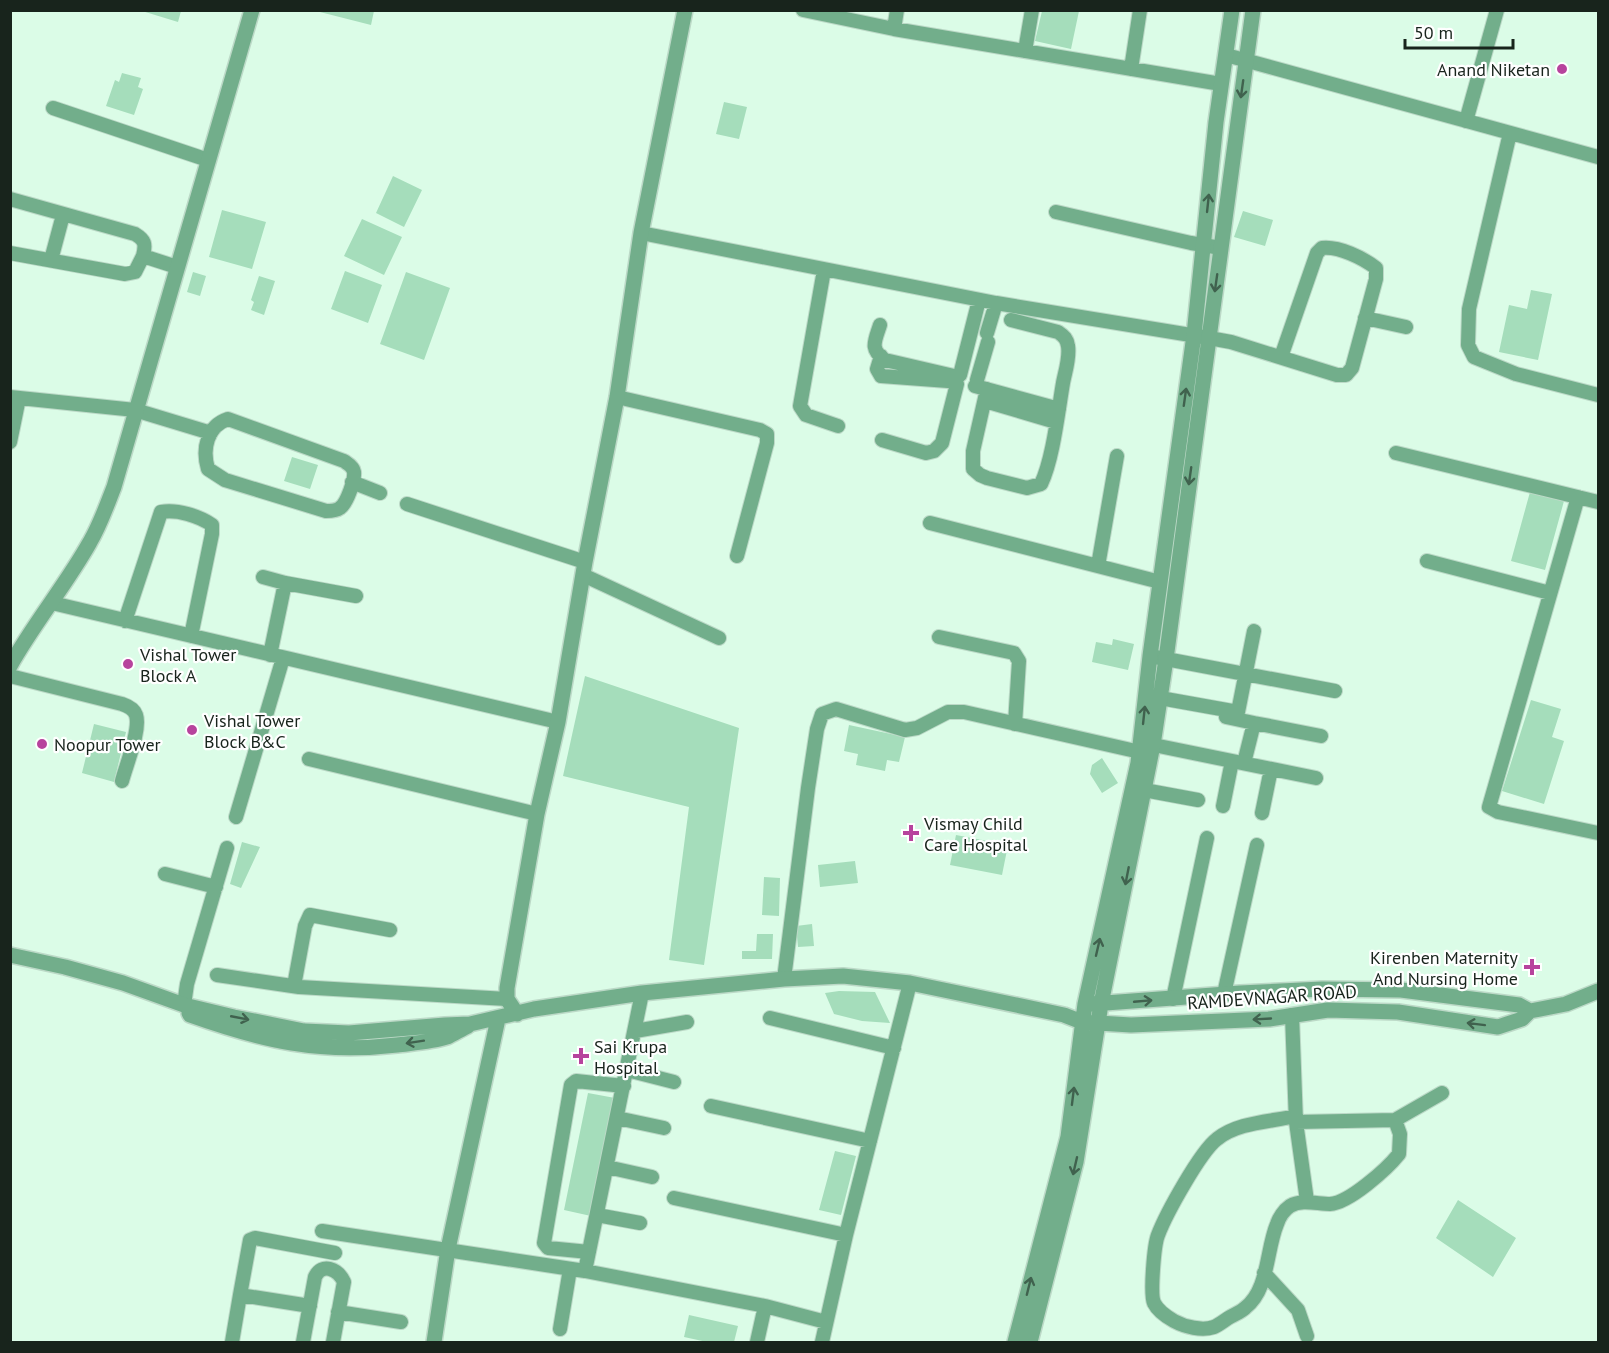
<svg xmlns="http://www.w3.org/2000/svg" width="1609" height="1353" font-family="'PT Sans',sans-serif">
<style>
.green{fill:#a5ddbb}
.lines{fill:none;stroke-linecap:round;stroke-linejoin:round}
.minor-casing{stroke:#bcd9c7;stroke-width:16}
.tertiary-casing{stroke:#bcd9c7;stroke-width:18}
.minor{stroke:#72ae8b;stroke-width:14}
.tertiary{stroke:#72ae8b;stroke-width:15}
.oneway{stroke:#40624e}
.poi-dot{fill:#b7439d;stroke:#fff;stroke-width:2}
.labels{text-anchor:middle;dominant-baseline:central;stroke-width:4.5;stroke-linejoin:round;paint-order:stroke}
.poi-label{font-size:18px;fill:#18241c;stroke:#fff;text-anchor:start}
.street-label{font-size:18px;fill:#18241c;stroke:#fff}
</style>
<rect width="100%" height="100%" fill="#dbfce7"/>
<!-- green -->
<path class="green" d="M142 11V10L181 11 178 22Z
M316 11 374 10V11L371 25Z
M1042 11H1079L1071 49 1035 41Z
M122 73 141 78 138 87 143 89 134 115 106 106 115 80 119 82Z
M724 102 747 107 739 139 716 134Z
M393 176 422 190 404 227 376 213Z
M222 210 266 222 252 269 209 257Z
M1243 211 1273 220 1265 246 1234 237Z
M362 219 402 237 384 275 344 256Z
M345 271 382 285 368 323 331 309Z
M193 272 206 276 200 296 187 292Z
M406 272 450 288 424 360 380 344Z
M259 276 275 281 264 315 251 310 254 302 251 300Z
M1531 290 1552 294 1538 360 1499 352 1509 305 1527 309Z
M292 457 318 465 310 489 284 481Z
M1530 492 1564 501 1545 570 1511 561Z
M1113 639 1134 644 1128 670 1092 662 1096 642 1112 645Z
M585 676 739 728 704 965 669 960 689 807 563 776Z
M1531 700 1561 709 1552 737 1564 741 1544 804 1502 791Z
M94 724 126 732 114 782 82 773Z
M849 725 905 737 899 762 887 760 885 771 856 765 858 754 844 751Z
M1102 758 1118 783 1102 793 1090 774 1092 765Z
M956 835 1008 845 1002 875 950 865Z
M242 842 260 847 241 888 230 884Z
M855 861 858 883 820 887 818 865Z
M764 877 780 878 779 916 762 915Z
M812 924 814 946 798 947 796 926Z
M757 934H773L772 959H742V951H756Z
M839 991 875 992 890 1023 862 1021 834 1014 825 993Z
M588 1093 615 1098 591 1216 564 1210Z
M835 1151 856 1156 841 1215 819 1210Z
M1458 1200 1516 1238 1493 1277 1436 1238Z
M689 1315 738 1326 734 1342H707L684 1337Z"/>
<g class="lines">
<defs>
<path id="minor" d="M803 10 894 29 1221 84
M894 29 897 10
M1025 51 1032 10
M1226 55 1598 157
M1131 69 1140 10
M53 108 208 160
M1466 121 1497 10
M1510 133 1469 309 1468 345 1474 357 1516 374 1598 395
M10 199 135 234C145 240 146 244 143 256L177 267
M1056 212 1191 243 1221 248
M641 233 996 303 1209 338 1231 342 1337 375H1346L1352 368 1376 279V268C1363 258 1339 246 1322 248L1317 253 1281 357
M10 253 125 274 135 272 143 256
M51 260 63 215
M824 270 800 406 806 415 838 426
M1365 318 1406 327
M880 325C875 341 869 349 885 360L954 376
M987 333 996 303
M881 356 877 369 881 376 948 381
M960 375 979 300
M977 380 988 342
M975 386 1059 409
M987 389 973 451V469L980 475 987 478 1027 488 1041 484C1053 459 1058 412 1063 383 1065 372 1070 358 1068 346 1067 339 1064 336 1058 332L1011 320
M10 397 135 410 211 433
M617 397 760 430 767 434V443L737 556
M985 401 1056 422
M228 419 344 461C348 464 353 466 354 472 355 480 347 503 340 508 336 511 331 511 326 511L225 480 208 469C202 449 207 426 228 419Z
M882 440 926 453 934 451 942 443 957 384
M10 442 19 398
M1396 453 1598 502
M352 482 380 493
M1578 497 1489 807 1498 812 1598 833
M407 504 585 562
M930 523 1160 582
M1427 561 1550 593
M1098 566 1117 456
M583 575 719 638
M263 577 285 583
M52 603 558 722
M125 621 161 512C177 509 199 516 212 525V534L191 636
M939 637 1014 653 1019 661 1015 724
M270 655 285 583 356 596
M1150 656 1335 691
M10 676 122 704C128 706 134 709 136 715 141 730 126 765 122 781
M1160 698 1238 712 1254 631
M1226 717 1254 723 1244 763
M1254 723 1321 736
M1144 743 1316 778
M309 759 537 814
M1144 790 1198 800
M1223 806 1232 761
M1262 813 1271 769
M236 817 283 658
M165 874 216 887
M217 975 299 987 507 999
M784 979 808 788 817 729 822 714 836 709 905 730 917 728 948 712H964L1140 752
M294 986 305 926 310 915 390 930
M1224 994 1257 845
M1173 999 1207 838
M184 1005 187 984 227 848
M1292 1015 1296 1122 1307 1201
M770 1018 894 1048
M635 1031 687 1022
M627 1070 674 1082
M711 1106 870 1141
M1296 1116C1270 1122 1238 1122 1217 1139 1200 1152 1166 1214 1158 1235 1154 1245 1150 1294 1154 1303 1158 1311 1167 1317 1174 1321 1185 1327 1202 1331 1214 1327 1219 1325 1225 1320 1230 1317 1235 1314 1241 1312 1245 1308 1269 1290 1266 1250 1277 1224 1279 1218 1284 1210 1290 1206 1302 1199 1317 1204 1330 1204 1349 1203 1387 1169 1399 1154L1400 1134 1395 1120 1296 1122
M617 1118 664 1128
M1395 1120 1442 1093
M607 1167 652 1177
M674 1198 846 1235
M597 1215 640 1223
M322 1231 585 1271 765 1306 826 1322
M589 1252 548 1248 544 1243 571 1085 576 1081 624 1086
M585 1271 642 993
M1264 1273 1298 1310 1307 1336
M310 1306 240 1295 250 1240 255 1238 335 1253
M338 1312 401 1322
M560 1329 570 1269
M232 1342 240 1295
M303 1342 315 1277C322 1262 338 1269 344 1282L333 1342
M757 1342 765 1306
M822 1342 846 1235 910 983"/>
<path id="tertiary" d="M10 666C34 623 66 585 90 542 100 525 107 505 114 487L252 10
M10 955 65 967 123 983 184 1005 234 1017 304 1031 349 1033 445 1025 470 1024 534 1009 642 993 784 979 843 976 910 983 1064 1015 1082 1022 1131 1025 1269 1019 1328 1010 1398 1012 1498 1027 1522 1019 1530 1011 1566 1004 1598 991
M1092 1004 1240 993 1322 989 1401 990 1519 1005 1530 1011
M189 1013 190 1015C263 1041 320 1054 397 1045 413 1043 432 1042 447 1037 454 1034 461 1029 468 1026
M517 1014 507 999V988L537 814 558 722 585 562 617 397 641 233 685 10
M434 1342 448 1249 498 1019
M1015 1342 1068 1137 1085 1004 1138 763 1150 656 1194 335 1216 122 1232 10
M1030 1342 1076 1162 1101 1004 1153 745 1166 659 1253 10"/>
</defs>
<!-- minor casing -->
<use href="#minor" class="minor-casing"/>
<!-- tertiary casing -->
<use href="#tertiary" class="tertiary-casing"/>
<!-- minor -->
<use href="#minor" class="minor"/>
<!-- tertiary -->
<use href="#tertiary" class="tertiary"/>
</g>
<!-- one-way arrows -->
<defs><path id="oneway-shaft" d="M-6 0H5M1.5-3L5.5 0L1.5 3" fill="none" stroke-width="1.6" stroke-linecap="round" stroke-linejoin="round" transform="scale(1.5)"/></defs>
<g class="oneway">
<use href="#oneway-shaft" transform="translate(1242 89) rotate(98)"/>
<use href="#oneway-shaft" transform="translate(1208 203) rotate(-84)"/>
<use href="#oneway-shaft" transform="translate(1216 283) rotate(98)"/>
<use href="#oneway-shaft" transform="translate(1185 397) rotate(-82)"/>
<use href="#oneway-shaft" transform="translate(1190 476) rotate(98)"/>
<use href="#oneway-shaft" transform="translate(1144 715) rotate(-84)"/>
<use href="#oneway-shaft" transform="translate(1127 876) rotate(101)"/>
<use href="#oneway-shaft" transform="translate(1098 947) rotate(-77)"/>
<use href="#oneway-shaft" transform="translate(1143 1001) rotate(-5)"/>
<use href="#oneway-shaft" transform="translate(240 1018) rotate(11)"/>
<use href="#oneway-shaft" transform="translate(1262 1019) rotate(177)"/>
<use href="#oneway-shaft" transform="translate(1476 1024) rotate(-173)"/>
<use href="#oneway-shaft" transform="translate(415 1042) rotate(171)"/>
<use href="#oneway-shaft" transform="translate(1073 1096) rotate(-83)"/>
<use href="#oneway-shaft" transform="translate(1075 1166) rotate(103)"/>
<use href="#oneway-shaft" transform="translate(1029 1286) rotate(-76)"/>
</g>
<!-- markers -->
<g class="poi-dot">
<circle cx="1562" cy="69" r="6"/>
<circle cx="128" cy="664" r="6"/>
<circle cx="192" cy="730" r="6"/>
<circle cx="42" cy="744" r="6"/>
<path d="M908 824h6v6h6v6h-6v6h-6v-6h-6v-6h6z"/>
<path d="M1529 958h6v6h6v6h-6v6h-6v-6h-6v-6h6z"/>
<path d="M578 1047h6v6h6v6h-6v6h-6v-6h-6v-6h6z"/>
</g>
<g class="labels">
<!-- poi labels -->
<g class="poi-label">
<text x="1550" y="69" text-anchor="end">Anand Niketan</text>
<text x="140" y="654">Vishal Tower<tspan x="140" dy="21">Block A</tspan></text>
<text x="204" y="720">Vishal Tower<tspan x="204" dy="21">Block B&amp;C</tspan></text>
<text x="54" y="744">Noopur Tower</text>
<text x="924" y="823">Vismay Child<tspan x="924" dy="21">Care Hospital</tspan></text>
<text x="1518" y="957" text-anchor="end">Kirenben Maternity<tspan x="1518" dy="21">And Nursing Home</tspan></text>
<text x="594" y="1046">Sai Krupa<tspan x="594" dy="21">Hospital</tspan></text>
</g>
<!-- street labels -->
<g class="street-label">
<text transform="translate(1272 997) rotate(-4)">RAMDEVNAGAR ROAD</text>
</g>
</g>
<!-- border -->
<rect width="1609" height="1353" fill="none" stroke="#18241c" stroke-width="24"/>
<!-- scale -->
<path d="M1405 39v9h108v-9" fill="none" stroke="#18241c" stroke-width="3"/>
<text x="1414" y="39" font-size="18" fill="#18241c" stroke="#ffffff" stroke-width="4.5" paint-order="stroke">50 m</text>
</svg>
